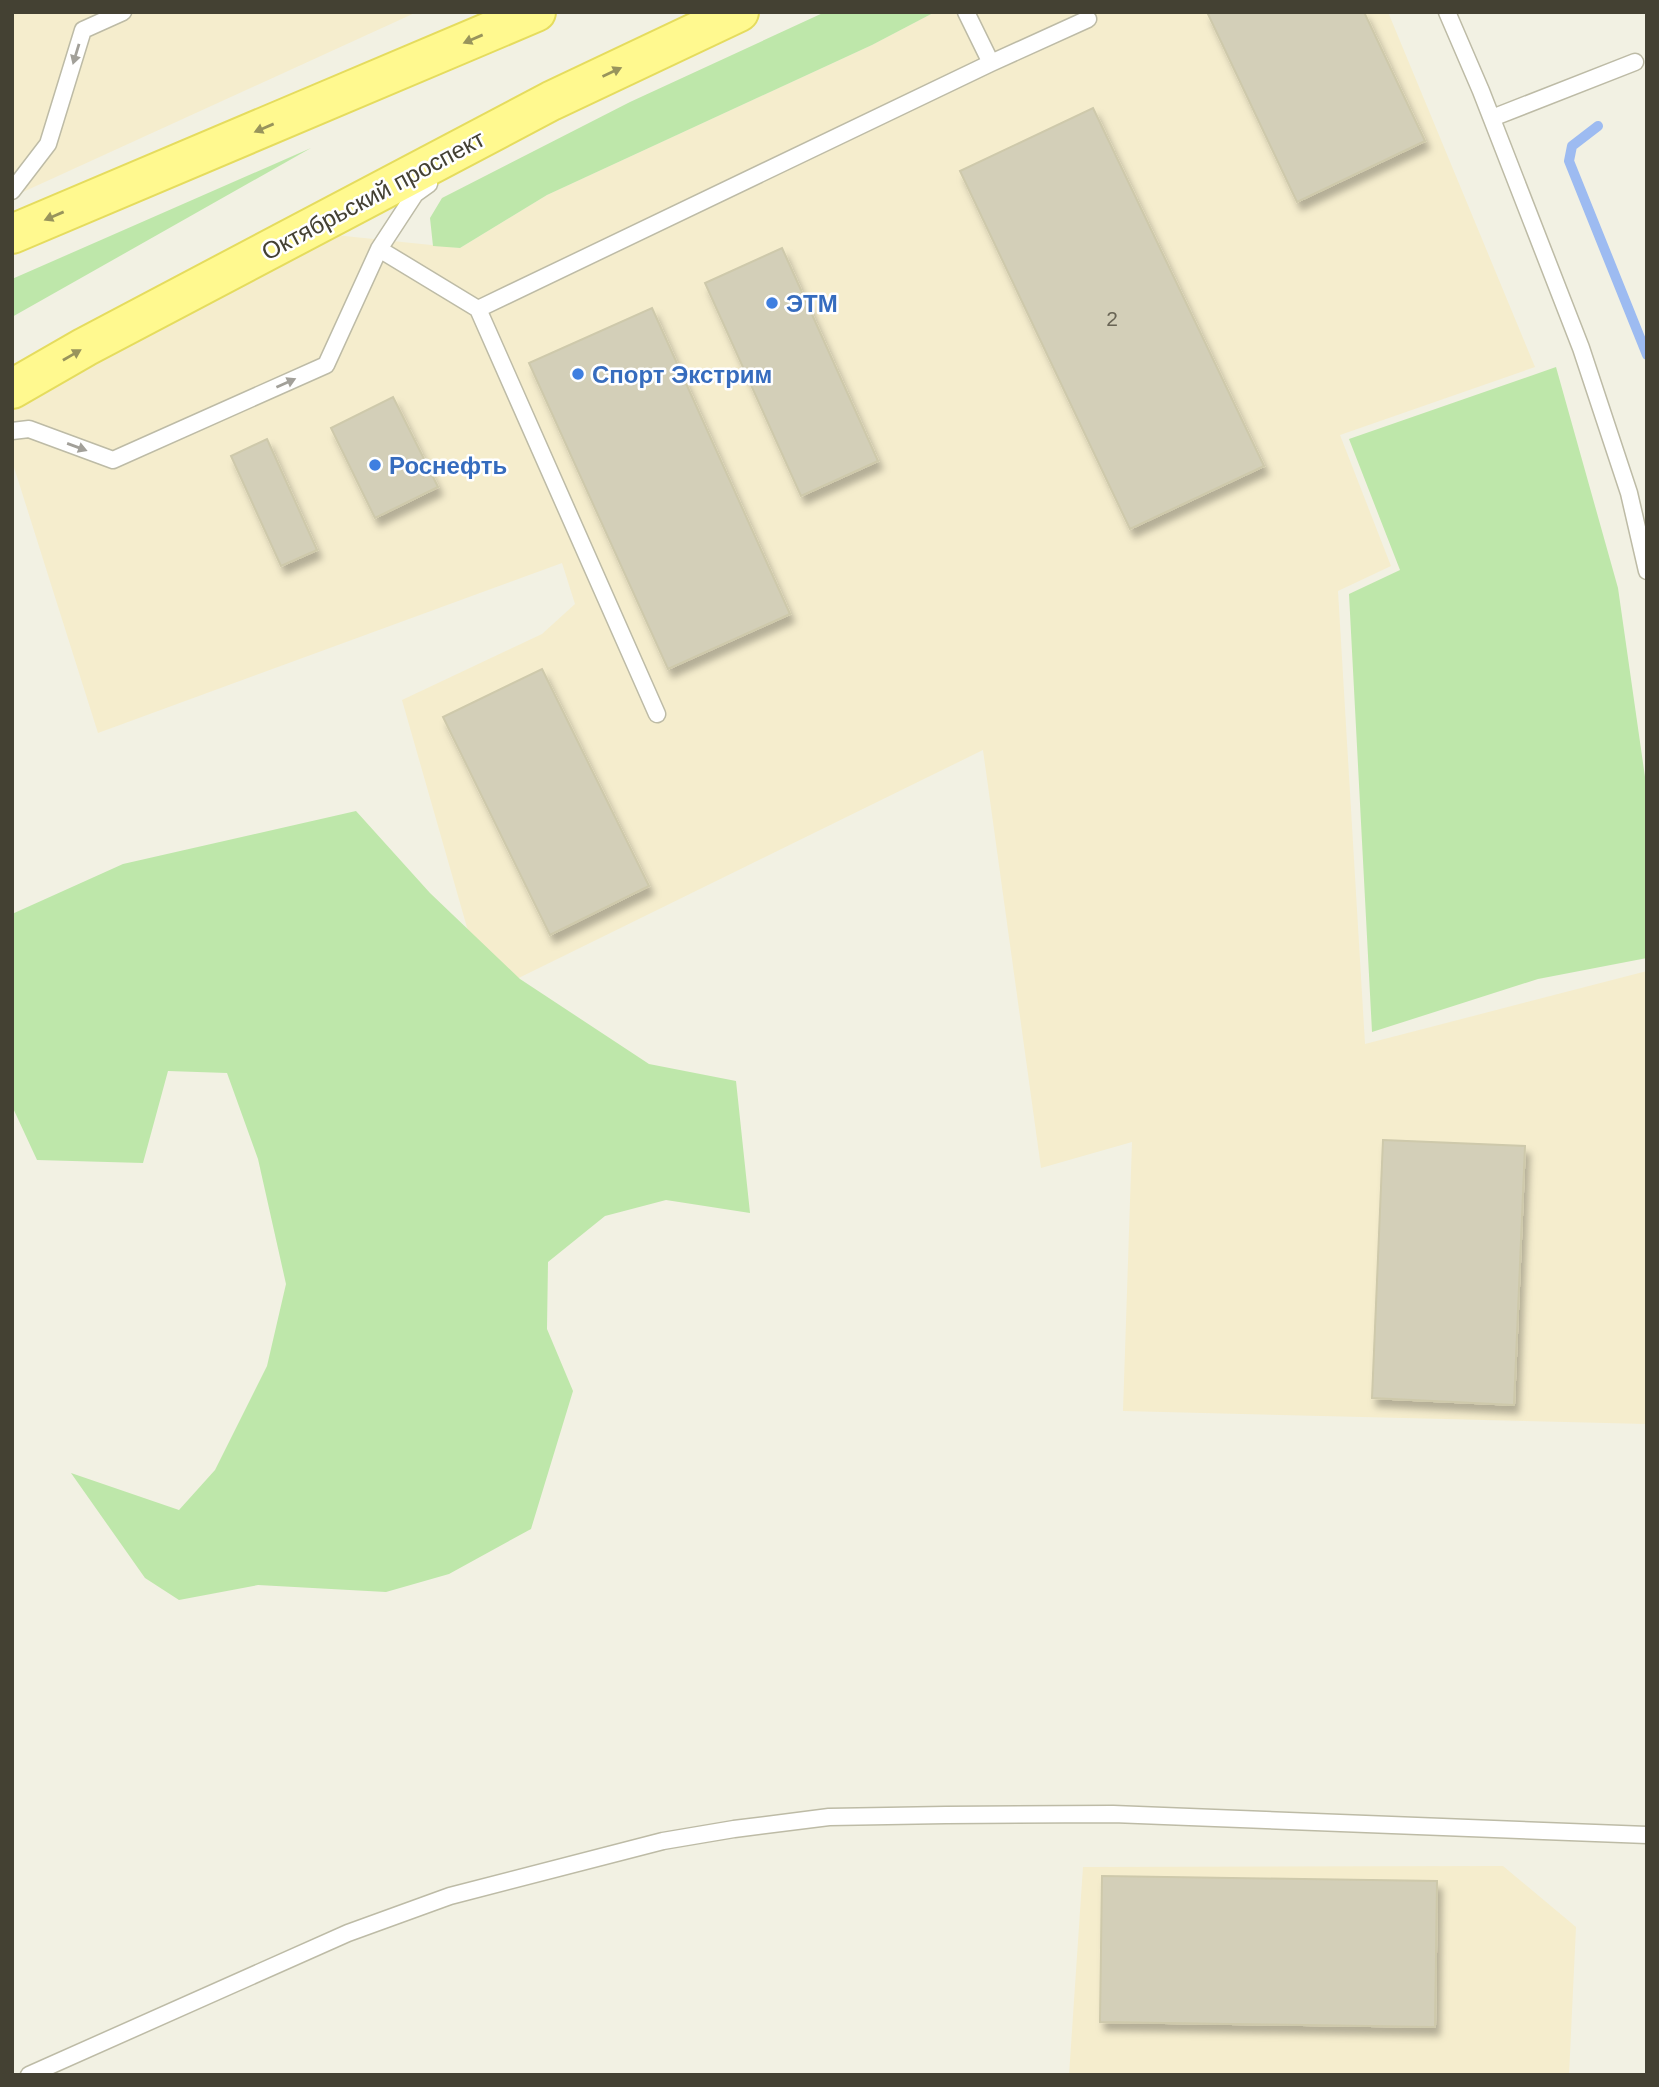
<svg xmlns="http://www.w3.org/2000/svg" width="1659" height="2087" font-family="Arial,sans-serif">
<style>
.commercial{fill:#f5edcd}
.green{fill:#bee7aa}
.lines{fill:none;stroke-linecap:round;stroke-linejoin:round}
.stream{stroke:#9dbbf1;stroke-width:10}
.building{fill:#d3cfb8;stroke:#cec9ab;stroke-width:2;filter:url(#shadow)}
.service-casing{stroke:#bdbba6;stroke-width:19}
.primary-casing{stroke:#e5dc5e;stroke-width:42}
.service{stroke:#fff;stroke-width:16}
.primary{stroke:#fff98f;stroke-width:38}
.oneway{fill:#98945c}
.oneway2{fill:#a2a099}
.shop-dot{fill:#3f7fe0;stroke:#fff;stroke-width:2.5}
.labels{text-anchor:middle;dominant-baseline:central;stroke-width:5;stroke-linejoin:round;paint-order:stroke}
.number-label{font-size:21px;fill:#686454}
.street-label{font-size:24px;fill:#444133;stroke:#fff}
.shop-label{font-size:24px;font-weight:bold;fill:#366cbe;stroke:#fff;text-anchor:start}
</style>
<defs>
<filter id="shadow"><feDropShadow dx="4.5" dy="8" stdDeviation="3.5" flood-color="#0004"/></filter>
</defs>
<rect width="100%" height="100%" fill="#f2f1e3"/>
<!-- commercial -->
<path class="commercial" d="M12 12H417L12 197Z
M935 12H1388L1535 367 1340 435 1391 566 1338 591 1365 1044 1647 971V1424L1123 1411 1132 1142 1041 1168 983 750 486 994 402 700 542 634 575 604 562 563 98 733 12 461V408L335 235 460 248 547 195 872 45Z
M1503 1866 1576 1927 1569 2075H1069L1083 1867Z"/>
<!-- green -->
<path class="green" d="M825 12H935L872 45 547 195 460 248 433 246 430 218 442 198 630 102Z
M311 148 12 317V279Z
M1556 367 1618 588 1647 791V958L1538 979 1372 1032 1349 594 1400 570 1349 439Z
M356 811 430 893 520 979 649 1064 736 1081 750 1213 666 1200 605 1216 548 1262 547 1329 573 1391 531 1529 449 1574 386 1592 258 1585 179 1600 145 1578 71 1473 179 1510 215 1470 267 1366 286 1284 258 1159 227 1073 168 1071 143 1163 37 1160 12 1106V914L123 864Z"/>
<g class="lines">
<!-- stream -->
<path class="stream" d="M1598 126 1572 146 1569 161 1647 355"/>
</g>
<!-- building -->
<path class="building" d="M1207 12H1364L1425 141 1297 202Z
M1093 108 1264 466 1130 529 960 171Z
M782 248 878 461 801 496 705 283Z
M652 308 790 614 668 669 529 363Z
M393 397 438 487 375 518 331 428Z
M267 439 317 550 281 566 231 456Z
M542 669 649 886 550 935 443 717Z
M1383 1140 1525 1146 1514 1405 1372 1398Z
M1102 1876 1437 1881 1435 2027 1100 2022Z"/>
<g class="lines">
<defs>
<path id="service" d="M966 12 991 63
M1447 12 1481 91 1581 348 1629 493 1647 571
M1492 118 1635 62
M12 191 48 144 83 30 123 12
M379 249 478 309 657 714
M478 309 991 63 1088 19
M12 431 29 429 113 460 326 365 379 249 415 194 429 184
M29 2075 348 1933 450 1896 663 1841 734 1829 829 1817 946 1815 1113 1814 1647 1835"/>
<path id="primary" d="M12 234 536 12
M12 389 85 347 551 101 739 12"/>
</defs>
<!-- service casing -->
<use href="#service" class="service-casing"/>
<!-- primary casing -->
<use href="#primary" class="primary-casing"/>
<!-- service -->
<use href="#service" class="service"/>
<!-- primary -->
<use href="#primary" class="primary"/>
</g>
<!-- one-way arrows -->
<defs><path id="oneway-solid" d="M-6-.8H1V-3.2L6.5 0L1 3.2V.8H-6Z" transform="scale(1.75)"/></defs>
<g class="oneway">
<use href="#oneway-solid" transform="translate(473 39) rotate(157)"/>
<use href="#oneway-solid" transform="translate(612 72) rotate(-25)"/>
<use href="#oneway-solid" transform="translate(264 128) rotate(157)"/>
<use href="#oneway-solid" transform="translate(54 216) rotate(157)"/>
<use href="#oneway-solid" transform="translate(72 355) rotate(-30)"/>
</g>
<g class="oneway2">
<use href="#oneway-solid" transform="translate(76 54) rotate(107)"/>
<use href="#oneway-solid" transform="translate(286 383) rotate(-24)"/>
<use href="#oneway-solid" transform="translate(77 447) rotate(20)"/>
</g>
<!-- markers -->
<g class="shop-dot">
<circle cx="772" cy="303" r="7"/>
<circle cx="578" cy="374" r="7"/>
<circle cx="375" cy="465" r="7"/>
</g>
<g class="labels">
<!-- number labels -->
<g class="number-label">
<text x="1112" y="318">2</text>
</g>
<!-- street labels -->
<g class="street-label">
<text transform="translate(373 195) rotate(-28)">Октябрьский проспект</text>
</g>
<!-- shop labels -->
<g class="shop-label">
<text x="786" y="303">ЭТМ</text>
<text x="592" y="374">Спорт Экстрим</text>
<text x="389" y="465">Роснефть</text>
</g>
</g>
<!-- border -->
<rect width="1659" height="2087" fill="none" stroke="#444133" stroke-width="28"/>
</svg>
